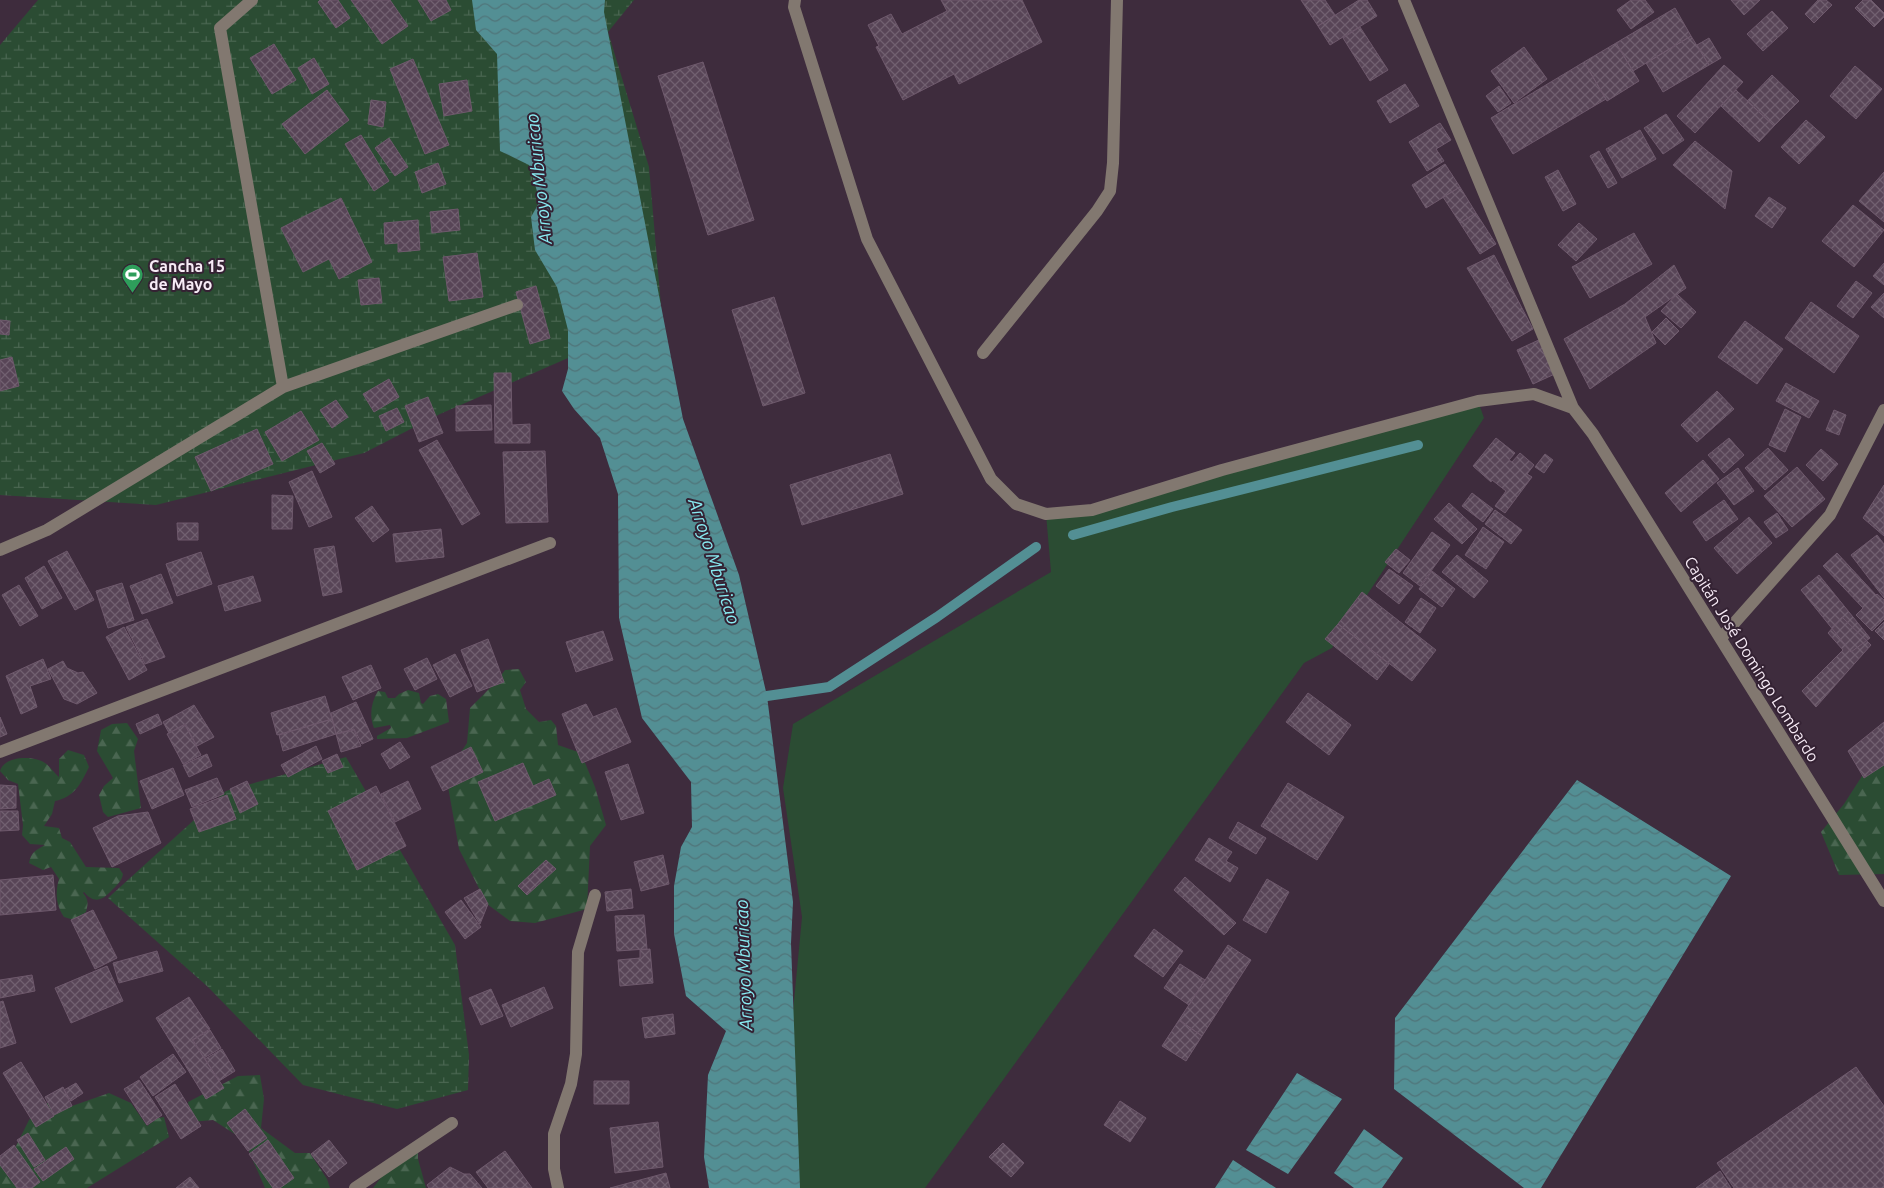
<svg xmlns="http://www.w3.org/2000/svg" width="1884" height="1188" font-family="Ubuntu,sans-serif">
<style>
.green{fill:#2b4c33}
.forest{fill:url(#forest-firs)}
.wetland{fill:url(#wetland-marsh)}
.water{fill:url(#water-waves)}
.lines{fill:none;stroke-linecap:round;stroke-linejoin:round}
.stream{stroke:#538f94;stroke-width:10}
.building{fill:url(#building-cross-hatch);stroke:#6e596c}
.minor{stroke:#827870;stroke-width:12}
.labels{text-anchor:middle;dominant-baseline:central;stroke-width:4;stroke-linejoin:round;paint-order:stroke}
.poi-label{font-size:16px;font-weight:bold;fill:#f7ebf6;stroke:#342233;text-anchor:start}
.street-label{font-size:16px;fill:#f7ebf6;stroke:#342233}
.water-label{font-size:18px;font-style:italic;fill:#89ebf2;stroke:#342233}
</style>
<defs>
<pattern id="forest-firs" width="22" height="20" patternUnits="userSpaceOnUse" patternTransform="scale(1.25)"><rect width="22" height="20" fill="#2b4c33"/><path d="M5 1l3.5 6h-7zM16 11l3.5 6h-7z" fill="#4a6651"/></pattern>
<pattern id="wetland-marsh" width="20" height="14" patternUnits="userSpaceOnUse" patternTransform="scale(1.25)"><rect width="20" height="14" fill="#2b4c33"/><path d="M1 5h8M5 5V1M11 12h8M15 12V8" fill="none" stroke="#4a6651"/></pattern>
<pattern id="water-waves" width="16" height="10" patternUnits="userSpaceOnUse" patternTransform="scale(1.25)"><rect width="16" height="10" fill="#538f94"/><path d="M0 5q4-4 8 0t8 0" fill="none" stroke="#50757a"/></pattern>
<pattern id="building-cross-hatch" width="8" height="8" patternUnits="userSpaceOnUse" patternTransform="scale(1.25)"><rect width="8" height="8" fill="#584557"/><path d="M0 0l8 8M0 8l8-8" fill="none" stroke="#716070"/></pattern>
</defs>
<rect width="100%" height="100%" fill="#3e2c3d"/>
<!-- green -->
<path class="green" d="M1478 401 1484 418 1332 648 1304 663 925 1188H785L786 1085 802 917 783 788 793 724 1051 572 1046 514 1092 510Z"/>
<!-- forest -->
<path class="forest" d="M519 669 526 682 520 690 526 709 539 722 551 720 556 726 558 745 581 753 595 787 606 825 590 846 587 909 535 923 510 921 487 904 459 849 446 775 467 743 470 708 496 682 505 670Z
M408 690 419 693 421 703 423 704 430 696 438 694 446 699 449 722 407 738 377 739V736L391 728 390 725 374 728C369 715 371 703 378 691L385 692 388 698H395L399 694Z
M127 723 138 739 134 751 141 808 108 817 103 812 99 795 104 786 113 778 97 751 101 730 112 724Z
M68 750 84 755 89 767C81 783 75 797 55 801L52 814 44 826 59 828 62 838 70 842 86 867 119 868 123 874C122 881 117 885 112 890 102 901 94 904 84 892L83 893C89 900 88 904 86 912L74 920 64 917C56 905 55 893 59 879L51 867 43 870 29 863C31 852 36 850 45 845L30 844 22 835 23 825 18 784 8 780 0 771C4 756 33 755 45 763 50 766 54 773 59 777V759Z
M1873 759 1884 762V874L1839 875 1821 832 1844 804Z
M260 1075 264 1099 261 1128 295 1153H310L327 1179 330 1188H265L244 1140 213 1120 191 1122 188 1102 238 1076Z
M109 1093 131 1103 147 1126 158 1118 164 1117 169 1137 87 1188H0V1165L11 1156 29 1120 46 1103 72 1106Z
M418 1151V1159L426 1188H373L386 1171Z"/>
<!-- wetland -->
<path class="wetland" d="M38 0H634L608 32 649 167 662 317 440 414 364 453 156 505 0 495V45Z
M346 757 455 945 469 1055 468 1090 397 1109 303 1085 208 987 64 1188 208 987 108 898 226 791Z"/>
<!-- water -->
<path class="water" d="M472 0H605L604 12 683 419 739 575 767 696 793 902 791 943 800 1188H709L704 1157 708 1075 726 1031 686 996 674 934V886L681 847 692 827 691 782 642 718 619 618 618 494 600 438 574 409 562 391 568 369V330L557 287 535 250 531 217 540 201 529 165 500 151 497 54 476 30Z
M1577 780 1731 876 1541 1188H1524L1394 1089 1395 1018Z
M1297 1073 1342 1099 1288 1174 1246 1150Z
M1364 1129 1403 1158 1382 1188H1354L1334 1173Z
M1233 1160 1276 1188H1215Z"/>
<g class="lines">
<!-- stream -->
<path class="stream" d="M1073 535 1172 507 1418 445
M767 696 829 687 937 617 1036 547"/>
</g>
<!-- building -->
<path class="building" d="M320 0H338L350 18 336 28 318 2Z
M351 0H390L408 26 382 44Z
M418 0H446L451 10 431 21Z
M941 0H1022L1042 42 959 84 954 74 903 100 876 47 879 46 868 25 891 14 902 34 947 11Z
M1301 0H1325L1335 15 1318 26Z
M1359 0H1367L1377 16 1330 45 1318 26Z
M1631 0H1645L1654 12 1631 29 1617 10Z
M1731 0H1760L1744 15Z
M1818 0H1826L1832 5 1814 23 1805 14Z
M1863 0H1871L1884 13V17L1874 27 1855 8Z
M1675 8 1691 36 1633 71 1616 43Z
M1772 11 1788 28 1763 51 1747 34Z
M1360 27 1388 70 1370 81 1343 38Z
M1691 36 1709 65 1663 92 1646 63Z
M1709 38 1721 58 1709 65 1697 45Z
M1616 43 1639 81 1607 101 1584 62Z
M274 44 296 80 272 94 250 58Z
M1524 47 1547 79 1514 103 1491 71Z
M314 58 329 84 312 94 298 68Z
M413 59 449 145 425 154 390 69Z
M703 62 754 220 708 235 658 76Z
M1584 62 1606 99 1513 154 1491 118Z
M1724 65 1743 82 1695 133 1677 116Z
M1855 66 1882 89 1856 119 1830 96Z
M1772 75 1799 101 1774 126 1747 101Z
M467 80 472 111 444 116 439 84Z
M1405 84 1419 106 1390 123 1377 101Z
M1499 86 1511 103 1498 112 1486 96Z
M327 90 349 120 305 154 282 124Z
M1736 90 1774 126 1759 142 1721 106Z
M371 100 386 102 383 127 368 124Z
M1666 114 1684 140 1663 154 1644 128Z
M1806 120 1825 137 1799 164 1781 147Z
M1440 123 1451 140 1436 149 1444 161 1427 171 1409 142Z
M1640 130 1656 159 1622 178 1606 149Z
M361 135 389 181 374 191 345 144Z
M389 138 408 167 395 176 375 148Z
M1695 141 1732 171 1725 209 1673 165Z
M1599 151 1617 183 1608 188 1590 156Z
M438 163 446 184 422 193 415 172Z
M1445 164 1460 187 1426 208 1412 185Z
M1558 170 1576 204 1563 211 1545 177Z
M1884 172V222L1859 201Z
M1460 187 1476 213 1460 223 1443 197Z
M1769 197 1786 208 1772 228 1755 216Z
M341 198 372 262 339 279 329 259 303 272 281 228Z
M1853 205 1884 230 1854 267 1822 241Z
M458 209 460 230 432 233 430 212Z
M1476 213 1496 244 1480 254 1460 223Z
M418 220 420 250 398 252V243L385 244 384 223Z
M1579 223 1597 239 1576 261 1558 245Z
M1634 233 1652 264 1590 298 1572 267Z
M477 253 483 297 449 301 443 257Z
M1494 255 1533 329 1512 341 1467 268Z
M1884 263V285L1873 276Z
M1674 265 1686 288 1645 317 1656 343 1590 389 1564 339 1625 304Z
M379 278 382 303 361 305 358 280Z
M1856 281 1872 293 1853 318 1837 306Z
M536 286 550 338 530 344 516 292Z
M1884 293V318L1871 307Z
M1677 294 1696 312 1681 328 1661 311Z
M774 297 805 393 763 406 732 310Z
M1811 302 1859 336 1834 373 1785 338Z
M1666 318 1679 331 1665 345 1652 332Z
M0 320 10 321 9 335 0 334Z
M1745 321 1783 349 1757 384 1718 357Z
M1541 339 1557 373 1533 384 1517 350Z
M12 357 19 386 0 391V360Z
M494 373H511L512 425 530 424V443H495Z
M389 379 399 397 374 412 363 394Z
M1786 383 1819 401 1809 418 1776 401Z
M1717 391 1734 409 1697 442 1681 425Z
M428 397 443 433 419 442 405 406Z
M336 400 348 417 332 428 320 410Z
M491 405 492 430 456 431V406Z
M397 408 404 422 386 431 379 416Z
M1785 409 1801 417 1785 452 1769 445Z
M1834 410 1846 415 1839 435 1826 430Z
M301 411 319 440 282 461 265 432Z
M257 429 273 464 211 491 195 457Z
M1496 438 1515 453 1509 460 1512 462 1520 453 1534 465 1527 474 1532 477 1505 513 1495 506 1506 491 1492 480 1491 482 1473 466Z
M1729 438 1744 455 1724 473 1708 455Z
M437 440 480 514 462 525 419 450Z
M322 443 335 464 320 473 307 451Z
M1768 448 1788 470 1765 490 1745 468Z
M1821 449 1838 464 1823 481 1806 465Z
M545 451 548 522 506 523 503 452Z
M890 454 903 494 802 525 790 485Z
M1545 454 1553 460 1544 473 1535 467Z
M1703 460 1719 479 1681 512 1665 493Z
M1797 467 1825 499 1792 527 1764 496Z
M1738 468 1754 491 1734 505 1717 483Z
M312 471 332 517 309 527 289 482Z
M1884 485V536L1863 518Z
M1472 493 1493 509 1483 522 1462 506Z
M272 495 293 496 292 529H272Z
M1724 500 1738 519 1706 541 1693 522Z
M1449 503 1477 529 1462 544 1434 519Z
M372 506 389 530 373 542 355 518Z
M1495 510 1522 530 1511 544 1485 524Z
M1777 513 1788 530 1776 538 1764 522Z
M1749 517 1772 543 1737 574 1714 548Z
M177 523H198V540H178Z
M1483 527 1504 542 1486 569 1465 555Z
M441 529 444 557 396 562 393 534Z
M1432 532 1450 545 1420 586 1403 573Z
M1877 535 1884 544V598L1851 555Z
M334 546 342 592 323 596 314 549Z
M1396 549 1410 560 1399 573 1385 562Z
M67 551 94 600 75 610 48 561Z
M201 552 212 584 177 596 166 564Z
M1837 553 1876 595 1877 594 1884 600V619L1872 631 1856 615 1863 608 1823 566Z
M1457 555 1488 581 1474 598 1442 572Z
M44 566 62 598 42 609 25 578Z
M1389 569 1413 586 1399 604 1376 586Z
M1432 571 1455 589 1442 607 1419 589Z
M161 574 173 603 142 614 130 586Z
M1819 575 1870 638 1851 652 1801 590Z
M253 576 261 601 225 611 218 586Z
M122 583 134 620 108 628 96 591Z
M19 585 38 616 20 626 2 595Z
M1362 592 1436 650 1412 681 1338 624Z
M1421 598 1436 608 1420 633 1405 622Z
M1842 617 1871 645 1816 707 1802 691 1843 650 1828 633Z
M147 619 165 657 145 664 126 627Z
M1884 622V640L1875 631Z
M1338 624 1389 664 1377 680 1325 639Z
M124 627 147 670 129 680 106 637Z
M603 631 613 660 576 672 566 642Z
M488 639 504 682 477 692 461 650Z
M455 654 472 686 450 697 433 665Z
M427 658 437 679 415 690 404 669Z
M43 659 51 679 30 686 37 707 21 714 6 676Z
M63 661 67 668 78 673 83 672 97 693 77 704 64 699 48 669Z
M371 665 381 688 353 700 342 677Z
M1308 693 1351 725 1329 755 1286 722Z
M325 696 332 719 277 735 271 713Z
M356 702 373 739 362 744 354 729 336 734 331 713Z
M586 704 593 717 616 708 631 742 582 763 562 714Z
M194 705 214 737 197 746 185 724 169 733 163 722Z
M158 714 162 724 140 734 136 724Z
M0 717 7 734 0 737Z
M332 719 336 734 283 751 279 735Z
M1884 722V765L1864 778 1848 751Z
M185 725 201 755 183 764 167 734Z
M354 730 361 746 341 752 336 734Z
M400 742 410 757 390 769 381 754Z
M316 746 322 759 288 777 281 765Z
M471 747 483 772 443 791 431 767Z
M207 754 212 766 189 777 183 765Z
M337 754 343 767 328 773 322 761Z
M523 763 533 786 549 779 556 795 495 821 478 782Z
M628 764 644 813 621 820 605 772Z
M173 768 184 795 152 809 140 781Z
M217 778 224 794 192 807 185 790Z
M247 781 258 804 240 813 230 789Z
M408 781 421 809 395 822 381 794Z
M1288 783 1344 817 1317 860 1261 826Z
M0 785 16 786V808L0 809Z
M376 786 406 846 357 870 328 811Z
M227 795 236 819 199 832 190 809Z
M0 811H18L19 830 0 831Z
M148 812 161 843 112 867 93 828 118 816Z
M1238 822 1266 838 1256 854 1229 838Z
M1209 838 1232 852 1226 861 1238 868 1230 882 1195 860Z
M663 855 669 884 641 891 634 862Z
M546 860 556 869 527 895 518 886Z
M53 875 56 910 0 915V880Z
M1185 877 1236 923 1224 935 1174 890Z
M1267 879 1289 892 1266 933 1243 920Z
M480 889 488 904 480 924 464 898Z
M631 889 633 908 607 911 605 892Z
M461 900 481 927 465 939 445 912Z
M93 910 117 958 95 969 71 920Z
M644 915 647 949 617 951 615 916Z
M1154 929 1183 951 1163 977 1134 956Z
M1228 945 1251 960 1202 1036 1179 1020Z
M650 949 653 983 620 986 618 960 640 958V950Z
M157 951 163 971 119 983 113 963Z
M1180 964 1205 980 1189 1005 1164 988Z
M107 966 123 1001 71 1023 55 988Z
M32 975 35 991 0 998V980Z
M544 987 553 1008 511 1027 502 1005Z
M491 989 503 1016 481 1025 469 998Z
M189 997 210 1029 192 1040 224 1088 206 1099 156 1018Z
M3 1001 16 1043 0 1048V1002Z
M673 1014 675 1034 645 1038 642 1018Z
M1179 1020 1202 1036 1186 1061 1162 1046Z
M210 1030 221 1048 204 1058 193 1040Z
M222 1049 235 1071 219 1081 205 1059Z
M173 1054 186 1072 153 1096 140 1077Z
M21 1062 54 1116 36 1127 3 1073Z
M1856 1067 1884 1106V1188H1734L1717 1163Z
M139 1080 162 1115 147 1125 124 1089Z
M594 1081H629V1104H594Z
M76 1083 83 1093 71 1101 64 1090Z
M175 1084 201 1126 181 1139 155 1097Z
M63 1087 72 1106 54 1115 45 1097Z
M1120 1101 1146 1118 1130 1142 1104 1125Z
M245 1109 267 1138 248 1151 227 1123Z
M658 1122 663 1167 615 1173 610 1128Z
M28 1133 45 1160 34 1167 17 1140Z
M268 1140 294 1178 280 1188H273L249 1154Z
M329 1140 347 1163 329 1177 311 1154Z
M1003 1143 1024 1163 1011 1177 989 1157Z
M14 1145 40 1182 32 1188H17L0 1165V1156Z
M66 1147 74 1159 43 1181 34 1169Z
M505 1151 532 1188H488L476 1172Z
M450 1167 464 1174H470L482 1188H429L427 1185Z
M1720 1171 1731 1188H1696Z
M666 1173 670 1188H610Z
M190 1177 199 1188H176Z"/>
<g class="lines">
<!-- minor -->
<path class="minor" d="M252 0 220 28 283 387
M795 0 794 7 867 239 991 479 1016 504 1046 514 1092 510 1222 470 1478 401 1534 394 1573 408 1593 434 1884 901
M1404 0 1573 408
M983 353 1097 211 1110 191 1113 163 1117 0
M0 550 47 530 283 387 517 305
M1721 638 1830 515 1884 410
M0 752 550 543
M355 1188 452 1123
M558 1188 554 1169V1134L571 1084 576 1054 578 952 595 895"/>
</g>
<!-- icons -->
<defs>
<symbol id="stadium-pin" viewBox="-11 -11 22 30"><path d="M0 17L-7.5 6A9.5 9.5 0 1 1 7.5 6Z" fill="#2e9e5b" stroke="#342233"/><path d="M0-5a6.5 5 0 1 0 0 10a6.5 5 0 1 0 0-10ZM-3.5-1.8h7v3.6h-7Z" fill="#fff"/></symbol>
</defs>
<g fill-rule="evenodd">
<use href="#stadium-pin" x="120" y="262" width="25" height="34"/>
</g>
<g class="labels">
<!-- poi labels -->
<g class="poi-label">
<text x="149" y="266">Cancha 15<tspan x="149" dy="18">de Mayo</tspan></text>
</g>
<!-- street labels -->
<g class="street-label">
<text transform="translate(1752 659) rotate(58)">Capitán José Domingo Lombardo</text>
</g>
<!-- water labels -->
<g class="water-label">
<text transform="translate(538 179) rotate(-96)">Arroyo Mburicao</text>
<text transform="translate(715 561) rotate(72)">Arroyo Mburicao</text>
<text transform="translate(743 965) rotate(-92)">Arroyo Mburicao</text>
</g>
</g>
</svg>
